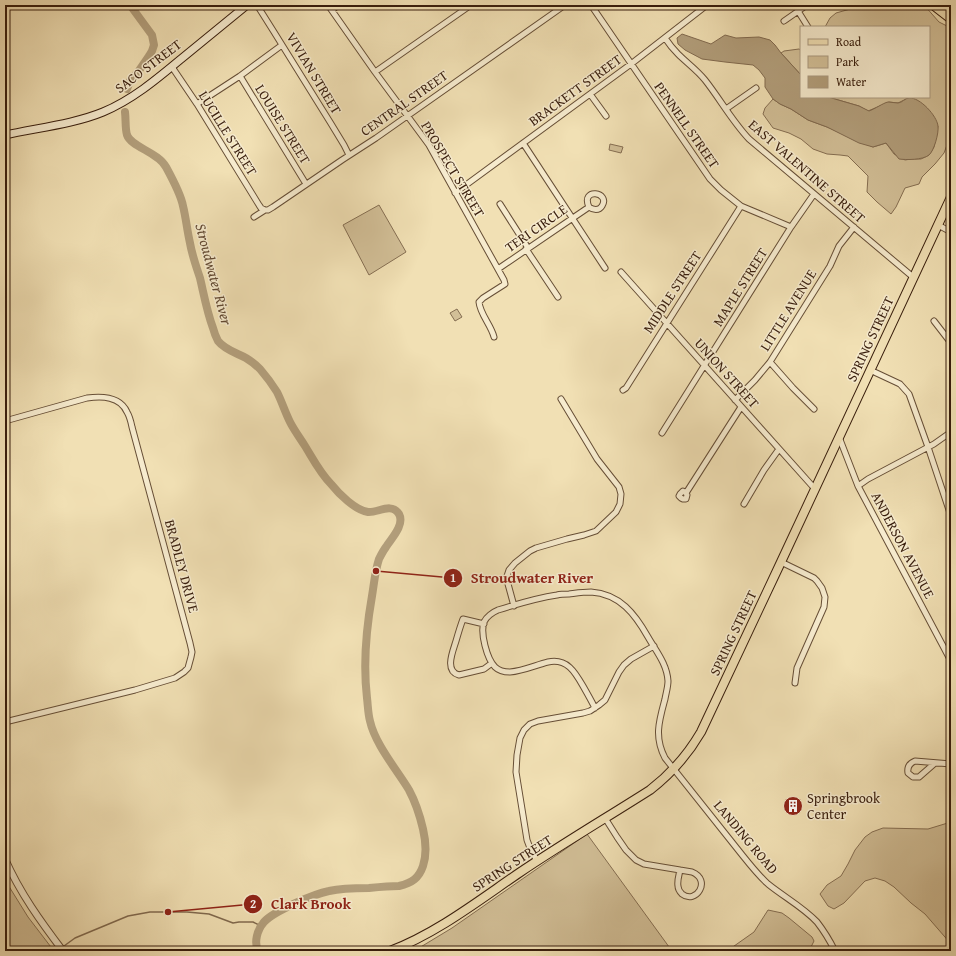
<svg xmlns="http://www.w3.org/2000/svg" width="956" height="956" font-family="'Gentium Book Plus',serif">
<style>
.green{fill:#d2bf97;stroke:#856e52}
.water{fill:#b29e7b;stroke:#816a4f}
.lines{fill:none;stroke-linecap:round;stroke-linejoin:round}
.stream{stroke:#816a4f;stroke-width:1.5}
.river{stroke:#b29e7b;stroke-width:8}
.minor-casing{stroke:#664e36;stroke-width:7}
.tertiary-casing{stroke:#664e36;stroke-width:8}
.secondary-casing{stroke:#381d0c;stroke-width:9}
.primary-casing{stroke:#381d0c;stroke-width:10}
.trunk-casing{stroke:#381d0c;stroke-width:10}
.minor{stroke:#f6ebce;stroke-width:5}
.tertiary{stroke:#f6ebce;stroke-width:6}
.secondary{stroke:#f6ebce;stroke-width:7}
.primary{stroke:#f1e0b4;stroke-width:8}
.trunk{stroke:#f1e0b4;stroke-width:8}
.labels{text-anchor:middle;dominant-baseline:central;stroke-width:3;stroke-linejoin:round;paint-order:stroke}
.street-label{font-size:14px;fill:#381d0c;stroke:#f6ebce}
.poi-label{font-size:14px;fill:#381d0c;stroke:#f6ebce;text-anchor:start}
.water-label{font-size:15px;font-style:italic;fill:#634a33;stroke:#f6ebce}
.leader{fill:none;stroke:#8f2418;stroke-width:1.5}
.callout-dot{fill:#8f2418;stroke:#f6ebce;stroke-width:1.5}
.mark-label{font-size:12px;text-anchor:middle;font-weight:bold;fill:#fff}
.callout-label{font-size:15px;text-anchor:middle;font-weight:bold;fill:#8f2418;stroke:#f6ebce;stroke-width:3;stroke-linejoin:round;paint-order:stroke}
</style>
<rect width="100%" height="100%" fill="#f1e0b4"/>
<filter id="stains"><feTurbulence type="fractalNoise" baseFrequency=".005" numOctaves="4"/><feColorMatrix values="0 0 0 0 .2 0 0 0 0 .09 0 0 0 0 .02 0 0 0 .5 -.17"/></filter>
<radialGradient id="worn" r=".72"><stop offset=".6" stop-color="#630" stop-opacity="0"/><stop offset="1" stop-color="#630" stop-opacity=".3"/></radialGradient>
<!-- green -->
<path class="green" d="M862 5H924L939 22 951 28V137L947 145 944 153 935 164 922 177 919 184 905 188 896 207 891 214 877 202 867 192 868 176 848 156 840 155 827 154 813 149 801 139 789 133 773 128 763 114 765 108 773 99 780 104 791 109 808 120 827 127 873 147 886 143 894 154 905 160 911 159H921L929 155 934 147 938 126 908 98 898 103 889 102 868 111 859 106 828 97H929V27H825L830 18 836 13 861 6Z
M799 49 801 50V75L781 53 784 51Z
M610 144 623 147 621 153 609 150Z
M379 205 406 252 369 275 343 225Z
M457 309 462 317 455 321 450 313Z
M951 822V944L925 914 911 903 894 887 885 881 875 878 865 881 844 903 834 909 828 906 820 894 827 885 841 876 848 864 855 850 865 837 872 832 883 828 928 829Z
M587 834 672 951H414L452 928Z
M5 880 28 917 54 951H5Z
M768 910 782 913 789 918 812 937 814 941 809 951H727L754 932Z"/>
<!-- water -->
<path class="water" d="M682 34 711 44 725 35 736 38 759 37 770 40 775 45 781 53 801 75V97H828L859 106 869 111C875 109 883 103 888 102 891 102 895 103 898 103 902 103 905 98 909 98 920 97 937 116 938 126 939 133 934 151 929 155 923 160 906 160 899 159L886 143 873 147 859 143 827 127 808 120 791 109 780 104 773 99 765 87V78L759 70 753 65 725 62 702 59 685 50 678 44 677 38Z"/>
<g class="lines">
<!-- stream -->
<path class="stream" d="M64 946 75 938 128 916 150 912H187L209 914 233 923 239 922H253L261 926
M57 951 58 950"/>
<!-- river -->
<path class="river" d="M127 89 130 81 138 72 149 56 152 51 154 45 152 35 130 5
M125 112C126 120 125 128 127 135 131 147 158 152 166 167 172 178 181 195 183 206 186 218 187 230 190 243 192 255 196 266 200 278 204 295 207 312 213 328 214 332 216 337 218 341 225 350 237 353 246 358 251 361 256 365 260 369 266 376 272 384 277 392 282 402 285 412 290 422 294 430 300 438 305 446 313 459 320 473 331 484 339 494 355 510 368 512 378 513 391 502 399 514 405 525 391 539 386 547 383 551 381 555 379 559 375 571 374 584 372 596 366 630 363 664 367 698 368 706 368 714 370 721 375 744 397 770 409 790 416 803 420 816 423 829 426 842 427 854 423 866 419 878 412 883 399 886 389 886 379 887 369 888 356 888 342 888 329 891 314 894 274 911 264 922 257 930 254 942 258 951"/>
<defs>
<path id="minor" d="M257 5 274 32 330 122 344 145 349 155
M328 5 375 72 429 145 504 280 505 284 483 298 479 302C480 314 491 325 494 337
M591 5 710 179 721 190 741 206 791 227
M332 10 339 5
M798 11 808 27
M784 21 807 5
M665 38C669 44 673 49 678 54 687 63 697 70 705 80 720 99 732 121 749 139L913 277
M172 67 197 104 259 205 261 208 265 210
M375 72 471 5
M240 76 306 184
M590 94 606 116
M197 104 240 76 282 45
M726 109 756 88
M523 143 605 268
M455 193 631 64 707 5
M500 204 528 248
M254 217 265 210H268L273 207 342 160 376 138 565 5
M938 225 951 232
M526 249 558 297
M498 269 589 207C593 210 599 211 602 206 611 192 580 187 589 207
M621 272 815 489
M934 321 951 343
M770 362 793 388 814 409
M870 370 900 384 909 394 928 447 951 516
M623 390 626 388 705 263 741 206
M735 400 755 380 770 362 830 266 839 246 854 227
M5 421 87 398C102 396 120 396 127 412 130 417 131 422 132 427L190 643 192 652 191 657 188 668 184 672 175 678 135 690 5 722
M662 433 791 227 814 194
M839 437 858 486 951 661
M858 486 868 479 934 444 951 432
M686 493 687 495 686 499H683L681 498 679 496 680 494 683 491 686 493 741 407
M744 504 764 470 779 449
M781 562 814 578 817 581 822 588 825 597 824 607 797 668 795 683
M514 606 508 584 507 576 509 570 515 563 530 551 536 548 567 539 584 535 596 531 616 512 620 504 621 494 619 487 597 459 561 399
M484 624 463 619C460 627 458 634 456 641 453 651 444 671 459 675L484 669 492 663
M595 708C591 700 587 693 583 686 575 672 567 658 548 662 536 665 523 671 510 672 505 672 499 671 495 667 487 659 480 633 484 622 486 617 493 612 498 610 517 604 537 598 557 595 561 594 565 594 569 594 577 593 583 592 591 592 620 594 635 614 648 637 656 651 667 664 668 681 668 687 666 693 665 699 659 721 654 737 665 758L743 856C751 866 759 876 768 884 784 897 803 907 817 922 824 931 830 941 835 951
M935 763 919 777H913L908 773C907 767 910 763 915 761L951 764
M605 818 617 837 626 850 636 860 644 864 692 872C712 880 696 905 682 894 680 892 678 889 678 886 677 881 679 875 680 870
M537 861 530 848 527 840 516 772 517 755 520 738 524 730 530 724 538 721 583 713 590 711 599 705 605 700 619 672 624 665 631 659 654 646"/>
<path id="tertiary" d="M5 859C20 893 41 922 63 951"/>
<path id="secondary" d="M5 135C36 128 74 124 103 112 132 100 157 79 181 59 203 41 225 23 247 5"/>
<path id="primary" d="M390 951C437 933 478 901 519 873 562 844 606 818 650 790 672 773 687 756 701 732L781 562 951 197"/>
<path id="trunk" d="M933 5 951 19
M946 5 951 9"/>
</defs>
<!-- minor casing -->
<use href="#minor" class="minor-casing"/>
<!-- tertiary casing -->
<use href="#tertiary" class="tertiary-casing"/>
<!-- secondary casing -->
<use href="#secondary" class="secondary-casing"/>
<!-- primary casing -->
<use href="#primary" class="primary-casing"/>
<!-- trunk casing -->
<use href="#trunk" class="trunk-casing"/>
<!-- minor -->
<use href="#minor" class="minor"/>
<!-- tertiary -->
<use href="#tertiary" class="tertiary"/>
<!-- secondary -->
<use href="#secondary" class="secondary"/>
<!-- primary -->
<use href="#primary" class="primary"/>
<!-- trunk -->
<use href="#trunk" class="trunk"/>
</g>
<!-- icons -->
<defs>
<symbol id="building-disc" viewBox="-11 -11 22 22"><circle r="9.5" fill="#8f2418" stroke="#f6ebce"/><path d="M-4-6H4V6H1V3H-1V6H-4ZM-2.5-4.3h1.7v1.8h-1.7ZM.8-4.3h1.7v1.8H.8ZM-2.5-1h1.7V.8h-1.7ZM.8-1h1.7V.8H.8Z" fill="#fff"/></symbol>
</defs>
<g fill-rule="evenodd">
<use href="#building-disc" x="782" y="795" width="22" height="22"/>
</g>
<g class="labels">
<!-- street labels -->
<g class="street-label">
<text transform="translate(148 66) rotate(-37)">SACO STREET</text>
<text transform="translate(314 73) rotate(59)">VIVIAN STREET</text>
<text transform="translate(575 90) rotate(-36)">BRACKETT STREET</text>
<text transform="translate(404 103) rotate(-35)">CENTRAL STREET</text>
<text transform="translate(283 124) rotate(58)">LOUISE STREET</text>
<text transform="translate(687 125) rotate(55)">PENNELL STREET</text>
<text transform="translate(228 133) rotate(58)">LUCILLE STREET</text>
<text transform="translate(453 169) rotate(59)">PROSPECT STREET</text>
<text transform="translate(807 171) rotate(41)">EAST VALENTINE STREET</text>
<text transform="translate(536 228) rotate(-35)">TERI CIRCLE</text>
<text transform="translate(740 287) rotate(-58)">MAPLE STREET</text>
<text transform="translate(672 292) rotate(-57)">MIDDLE STREET</text>
<text transform="translate(788 310) rotate(-58)">LITTLE AVENUE</text>
<text transform="translate(870 339) rotate(-65)">SPRING STREET</text>
<text transform="translate(727 373) rotate(48)">UNION STREET</text>
<text transform="translate(903 545) rotate(62)">ANDERSON AVENUE</text>
<text transform="translate(182 566) rotate(75)">BRADLEY DRIVE</text>
<text transform="translate(733 633) rotate(-65)">SPRING STREET</text>
<text transform="translate(746 837) rotate(50)">LANDING ROAD</text>
<text transform="translate(512 863) rotate(-33)">SPRING STREET</text>
</g>
<!-- poi labels -->
<g class="poi-label">
<text x="807" y="798">Springbrook<tspan x="807" dy="16">Center</tspan></text>
</g>
<!-- water labels -->
<g class="water-label">
<text transform="translate(214 274) rotate(75)">Stroudwater River</text>
</g>
</g>
<!-- callouts -->
<path class="leader" d="M376 571L453 578M168 912L253 904"/>
<g class="callout-dot">
<circle cx="376" cy="571" r="4"/>
<circle cx="168" cy="912" r="4"/>
<circle cx="453" cy="578" r="10"/>
<circle cx="253" cy="904" r="10"/>
</g>
<g class="mark-label">
<text x="453" y="582">1</text>
<text x="253" y="908">2</text>
</g>
<g class="callout-label">
<text x="532" y="583">Stroudwater River</text>
<text x="311" y="909">Clark Brook</text>
</g>
<!-- margin -->
<rect width="956" height="956" fill="none" stroke="#f1e0b4" stroke-width="20"/>
<rect x="6" y="6" width="944" height="944" fill="none" stroke="#381d0c" stroke-width="2"/>
<rect x="10" y="10" width="936" height="936" fill="none" stroke="#381d0c"/>
<!-- legend -->
<rect x="800" y="26" width="130" height="72" fill="#f6ebce" stroke="#aa9980"/>
<rect x="808" y="39" width="20" height="6" fill="#f1e0b4" stroke="#aa9980"/>
<text x="836" y="46" font-size="12" fill="#381d0c">Road</text>
<rect x="808" y="56" width="20" height="12" fill="#d2bf97" stroke="#aa9980"/>
<text x="836" y="66" font-size="12" fill="#381d0c">Park</text>
<rect x="808" y="76" width="20" height="12" fill="#b29e7b" stroke="#aa9980"/>
<text x="836" y="86" font-size="12" fill="#381d0c">Water</text>
<rect width="100%" height="100%" filter="url(#stains)"/>
<rect width="100%" height="100%" fill="url(#worn)"/>
</svg>
